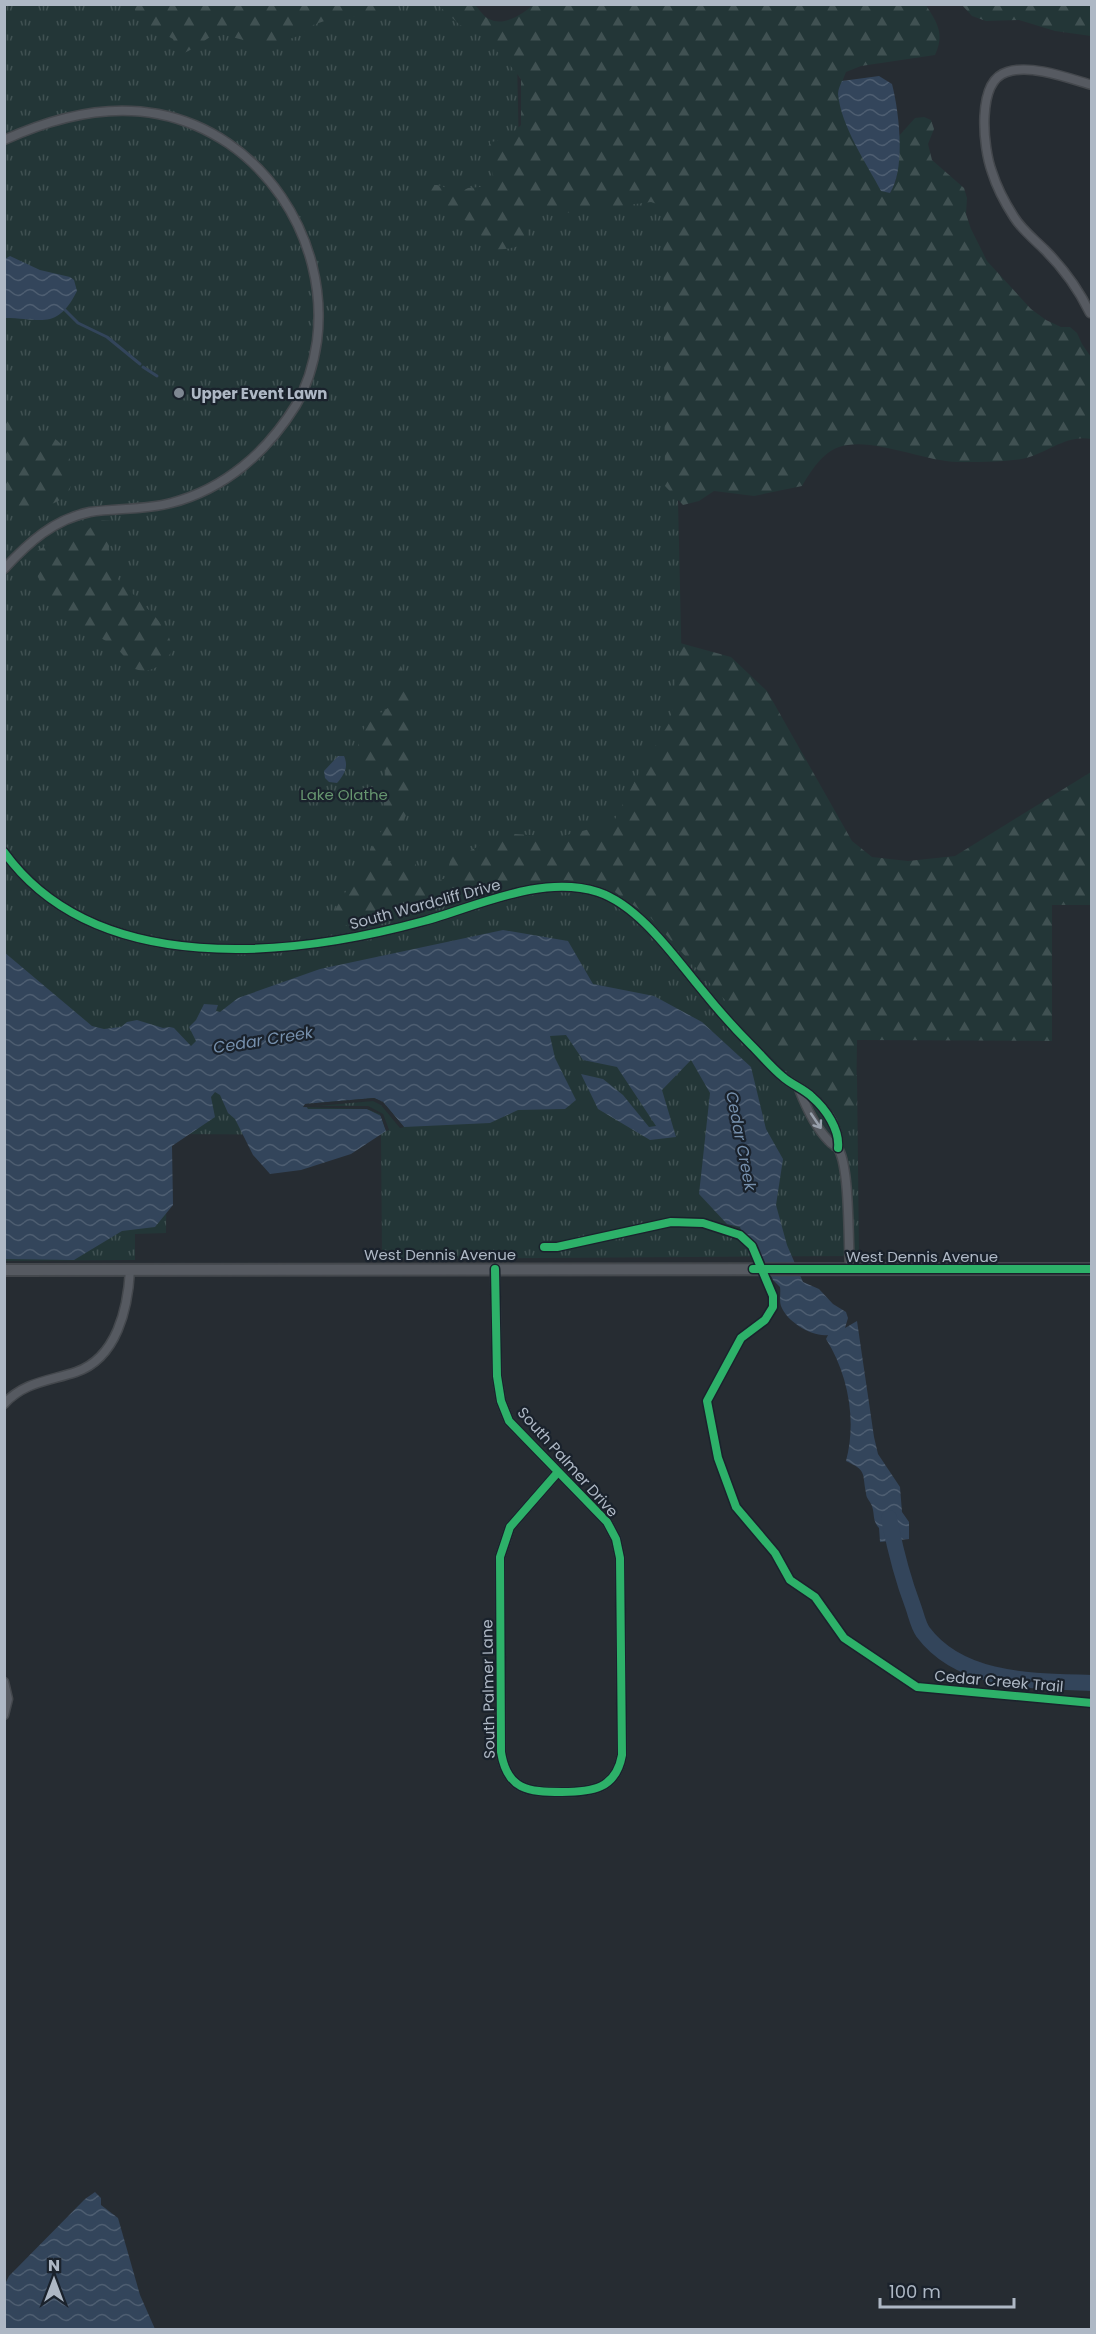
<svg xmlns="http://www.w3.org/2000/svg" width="1096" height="2334" font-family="Poppins,sans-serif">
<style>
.grass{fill:url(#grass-tufts)}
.forest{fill:url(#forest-firs)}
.water{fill:url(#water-waves)}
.pier{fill:#262c32}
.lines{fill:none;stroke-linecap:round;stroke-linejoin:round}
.stream{stroke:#33455b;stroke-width:3}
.river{stroke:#33455b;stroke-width:16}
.minor-casing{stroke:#44484d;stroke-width:11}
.tertiary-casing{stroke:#44484d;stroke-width:14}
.minor{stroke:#565a61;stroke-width:8}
.tertiary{stroke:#565a61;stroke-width:10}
.cycleway-casing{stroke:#1a222c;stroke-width:11}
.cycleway{stroke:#2db169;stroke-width:8}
.oneway{stroke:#98a0ac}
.poi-dot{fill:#7e8792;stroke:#1a222c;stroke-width:2}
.labels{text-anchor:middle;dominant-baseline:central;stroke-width:4.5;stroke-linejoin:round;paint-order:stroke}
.poi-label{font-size:15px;font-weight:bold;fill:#aeb8c5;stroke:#1a222c;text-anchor:start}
.park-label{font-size:15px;fill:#66956f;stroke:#1a222c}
.street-label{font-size:15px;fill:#aeb8c5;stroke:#1a222c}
.water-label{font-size:16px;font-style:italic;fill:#7690ad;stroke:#1a222c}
</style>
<defs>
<pattern id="grass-tufts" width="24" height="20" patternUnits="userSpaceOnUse" patternTransform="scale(1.5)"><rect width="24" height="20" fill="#233637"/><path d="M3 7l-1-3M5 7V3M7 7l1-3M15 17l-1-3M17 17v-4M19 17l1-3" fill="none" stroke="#405152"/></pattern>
<pattern id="forest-firs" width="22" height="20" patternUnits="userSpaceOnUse" patternTransform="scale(1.5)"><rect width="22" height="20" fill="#233637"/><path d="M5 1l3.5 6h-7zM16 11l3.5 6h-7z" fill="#405152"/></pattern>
<pattern id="water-waves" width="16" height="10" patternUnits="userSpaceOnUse" patternTransform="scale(1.5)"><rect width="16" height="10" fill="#33455b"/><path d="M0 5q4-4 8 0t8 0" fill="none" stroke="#4e5e71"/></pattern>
</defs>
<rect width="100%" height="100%" fill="#262c32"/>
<!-- grass -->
<path class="grass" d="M4 5H463L517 59 520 200 671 194 688 938 794 1075H857L859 1256 382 1259 381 1135 167 1134 166 1233 135 1234V1260L5 1261Z"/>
<!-- forest -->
<path class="forest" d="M534 4 926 5C937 23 945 33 935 55L861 66 846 72 838 92 890 193C900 178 899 155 898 137L915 118 924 117 931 120 934 129 928 144 932 160 964 188 967 198 966 214 971 229 987 261 1031 309 1046 320 1061 327H1070L1077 333 1082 344 1091 357V439C1068 434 1048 452 1026 458 1010 462 975 462 957 462 923 461 870 436 839 447 822 453 811 471 802 486L754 496 714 491 699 501 683 505 665 486 663 206 651 202 549 215 530 208 526 212 528 243C516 247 494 255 485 243 482 238 479 230 477 224 457 221 447 204 428 198L425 191 428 185H437L461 192 468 188 491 186C496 175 492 172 488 162 485 156 488 148 490 142L505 140 521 125V79L505 59 477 32 460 25 438 5H475C479 9 484 17 489 19 504 27 523 14 534 4Z
M134 5V4L392 5 378 15 333 18 313 25 298 36 284 41H247L217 33C205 39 196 48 184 53L177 50 173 39 137 19Z
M962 5H1091V36L1055 31 1019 20 986 21 972 16Z
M5 414 11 417C16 429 20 434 33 437L43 432C62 440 73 455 72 476 71 484 71 492 64 497 49 510 23 507 5 512Z
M98 520 112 521 118 527C114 535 106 545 110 553 112 557 115 560 116 565 117 570 117 575 118 579 120 584 127 588 131 592 146 608 172 628 172 651 164 664 151 675 135 669L116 647 77 624 47 595 31 563 34 553C51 542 58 538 79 539Z
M680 643 731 657 767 691 852 841 872 857 908 861 955 856 1091 772V905H1052V1041L857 1040 856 1116 837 1124 650 917 612 890 567 880 512 886 339 927 335 920V910L382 830 386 769 353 760 366 723 395 703 397 656 415 702 412 800 388 860 391 863 407 857 413 858 421 877 431 883 446 878 451 857 454 853 468 852 502 833 559 837 613 823 639 773 671 720Z"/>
<!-- water -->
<path class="water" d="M879 76 892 84C899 111 906 168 890 193L881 191C866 163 841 126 838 94 838 90 840 85 842 81Z
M10 256 40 270 70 277 74 280 77 291C57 331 41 318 5 318V259Z
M338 756H344C349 767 344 775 337 783L329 782 325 778 324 771Z
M503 930 568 941 593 984 654 996 702 1022 751 1067 766 1129 783 1159 776 1205 787 1245 803 1282 819 1289 833 1304 846 1312 848 1318 845 1328 857 1321 874 1437 878 1454 900 1487 902 1512 909 1522V1539L880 1542 879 1528C872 1520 875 1515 872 1506 870 1501 866 1498 866 1493 862 1472 867 1471 846 1461 857 1420 848 1374 826 1339L828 1335C812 1337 787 1322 781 1306 779 1300 781 1293 780 1287L773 1280 755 1242 742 1233 740 1227 727 1224 699 1194 710 1093 691 1060 662 1090 676 1137 650 1140 598 1109 581 1074 603 1079 623 1095 649 1127 656 1126 617 1067 583 1060 566 1035 550 1036 555 1058 576 1100 565 1109 518 1110 490 1123 404 1127 383 1102 374 1098 305 1104 308 1109H367L381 1116 386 1131 351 1154 301 1170 270 1174 253 1155 235 1119 228 1113 220 1095 215 1092 211 1097 215 1117 172 1146 173 1205 155 1227 122 1231 74 1260 5 1259 4 952 92 1026 104 1029 121 1027 127 1022 137 1020 163 1028 170 1027 174 1028 191 1046 196 1041 189 1027 196 1020 204 1004 218 1005 216 1011 220 1012 238 998 320 969Z
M95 2192 101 2198V2205L118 2218 140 2295 155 2329H5V2284L9 2276 85 2199Z"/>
<!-- pier -->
<path class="pier" d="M374 1098 383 1102 404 1127 400 1128 381 1105 373 1101 316 1106H368L383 1114 389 1130 386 1131 380 1114 367 1109 303 1107 305 1104Z"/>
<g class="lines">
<!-- stream -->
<path class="stream" d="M65 310 78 323 107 337 140 364
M143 367 157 376"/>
<!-- river -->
<path class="river" d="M889 1518C895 1549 902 1577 913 1606 916 1614 918 1625 923 1632 961 1683 1034 1681 1092 1683"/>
<defs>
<path id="minor" d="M4 140C52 118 106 104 158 114 262 134 330 239 317 341 314 362 307 386 296 405 267 452 225 489 171 503 144 510 117 508 90 512 54 519 28 543 4 569
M1090 313C1079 290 1064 269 1045 250 1034 239 1022 230 1014 217 1005 203 997 188 992 172 983 148 976 81 1007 72 1031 64 1068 78 1092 85
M4 852C96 979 292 957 424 921 478 906 542 874 598 892 640 906 675 958 702 990 718 1010 734 1028 752 1046 762 1056 772 1068 783 1077 792 1085 804 1089 812 1097 826 1109 840 1130 838 1148
M799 1089C806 1107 816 1128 829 1141 832 1145 837 1146 839 1150 850 1171 848 1243 850 1269
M495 1269 497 1376 501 1401 509 1421 607 1522 616 1539 620 1558 622 1755C616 1789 592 1792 562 1792 528 1792 507 1790 501 1752L500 1557 510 1527 558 1472
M4 1404C24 1382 49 1381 76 1372 117 1358 128 1308 130 1270
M4 1682 8 1699 4 1715"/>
<path id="tertiary" d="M4 1270 1092 1269"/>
</defs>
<!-- minor casing -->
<use href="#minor" class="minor-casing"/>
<!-- tertiary casing -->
<use href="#tertiary" class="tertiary-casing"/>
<!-- minor -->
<use href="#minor" class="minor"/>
<!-- tertiary -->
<use href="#tertiary" class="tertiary"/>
<defs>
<path id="cycleway" d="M4 852C96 979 292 957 424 921 478 906 542 874 598 892 640 906 675 958 702 990 718 1010 734 1028 752 1046 762 1056 772 1068 783 1077 792 1085 804 1089 812 1097 826 1109 840 1130 838 1148
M544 1247H557L671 1222 703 1223 740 1235 752 1246 773 1296V1307L765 1320 741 1338 707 1401 718 1458 736 1507 775 1553 790 1580 815 1597 844 1638 917 1687 1092 1703
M495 1269 497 1376 501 1401 509 1421 607 1522 616 1539 620 1558 622 1755C616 1789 592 1792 562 1792 528 1792 507 1790 501 1752L500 1557 510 1527 558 1472
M753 1269H1092"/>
</defs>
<!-- cycleway casing -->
<use href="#cycleway" class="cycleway-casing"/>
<!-- cycleway -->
<use href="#cycleway" class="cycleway"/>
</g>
<!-- one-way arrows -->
<defs><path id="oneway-shaft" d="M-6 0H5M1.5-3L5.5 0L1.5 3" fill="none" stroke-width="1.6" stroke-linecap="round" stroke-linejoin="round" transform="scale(1.5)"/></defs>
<use class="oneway" href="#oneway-shaft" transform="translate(816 1121) rotate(56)"/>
<!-- markers -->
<circle class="poi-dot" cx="179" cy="393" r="6"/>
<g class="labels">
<!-- poi labels -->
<g class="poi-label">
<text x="191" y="393">Upper Event Lawn</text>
</g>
<!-- park labels -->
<g class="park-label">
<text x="344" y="794">Lake Olathe</text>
</g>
<!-- street labels -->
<g class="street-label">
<text transform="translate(425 904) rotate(-15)">South Wardcliff Drive</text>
<text x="440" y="1254">West Dennis Avenue</text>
<text x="922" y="1256">West Dennis Avenue</text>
<text transform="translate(568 1462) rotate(48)">South Palmer Drive</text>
<text transform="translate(999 1681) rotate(5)">Cedar Creek Trail</text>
<text transform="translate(488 1689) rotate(-91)">South Palmer Lane</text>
</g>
<!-- water labels -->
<g class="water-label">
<text transform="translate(263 1040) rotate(-9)">Cedar Creek</text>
<text transform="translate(741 1141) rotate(79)">Cedar Creek</text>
</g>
</g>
<!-- border -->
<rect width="1096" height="2334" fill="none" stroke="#aeb8c5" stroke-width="12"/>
<!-- north arrow -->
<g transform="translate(54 2280)" stroke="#1a222c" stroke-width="4.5" paint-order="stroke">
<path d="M0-4.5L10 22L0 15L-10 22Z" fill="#aeb8c5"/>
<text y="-9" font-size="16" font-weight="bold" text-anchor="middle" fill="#aeb8c5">N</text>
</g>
<!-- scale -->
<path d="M880 2298v9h134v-9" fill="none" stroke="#aeb8c5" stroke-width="3"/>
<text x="889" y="2298" font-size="18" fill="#aeb8c5" stroke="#1a222c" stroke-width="4.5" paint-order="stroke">100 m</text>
</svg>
